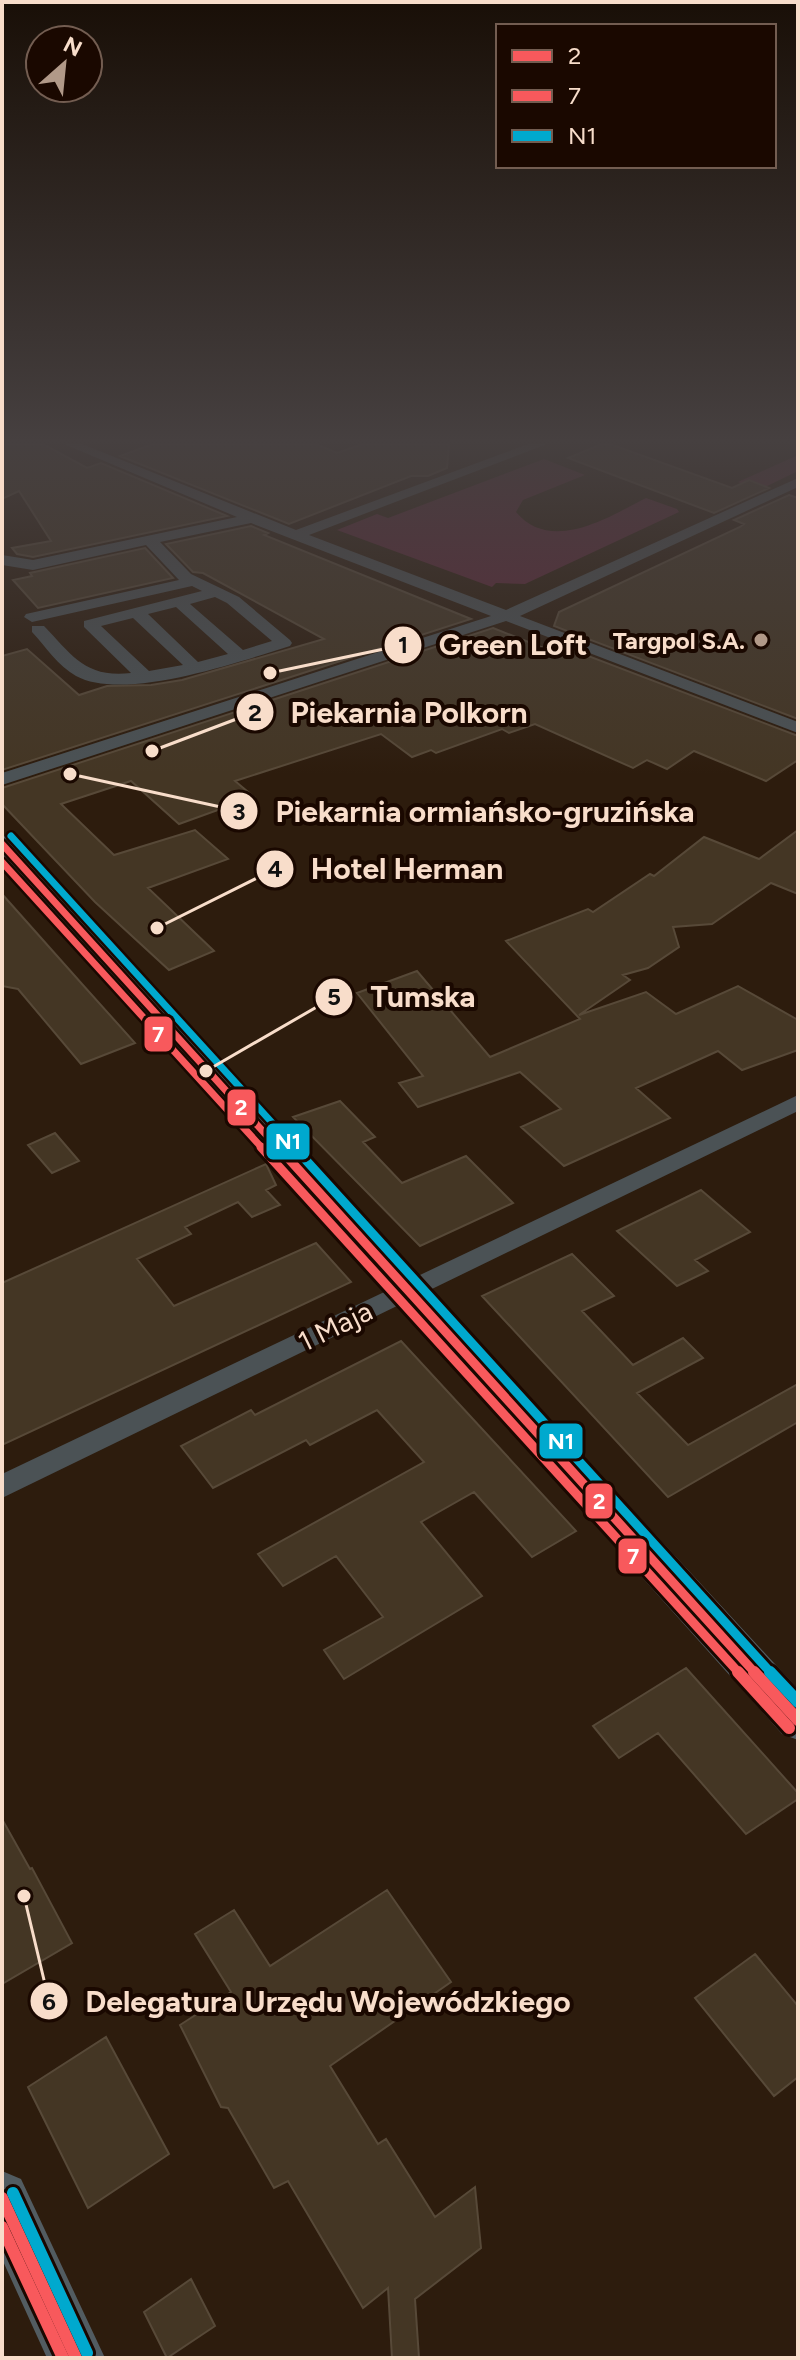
<svg xmlns="http://www.w3.org/2000/svg" width="800" height="2360" font-family="Figtree,sans-serif">
<style>
.green{fill:#5e2639}
.building{fill:#443624;stroke:#574938;stroke-width:2}
.lines{fill:none;stroke-linecap:round;stroke-linejoin:round}
.street{fill:#4b5255;fill-rule:evenodd}
.secondary{fill:#525c61;fill-rule:evenodd}
.bus-1-far2-casing{stroke:#1a0800;stroke-width:12}
.bus-1-far1-casing{stroke:#1a0800;stroke-width:15}
.bus-1-casing{stroke:#1a0800;stroke-width:18}
.bus-2-far2-casing{stroke:#1a0800;stroke-width:12}
.bus-2-far1-casing{stroke:#1a0800;stroke-width:15}
.bus-2-casing{stroke:#1a0800;stroke-width:18}
.bus-3-far2-casing{stroke:#1a0800;stroke-width:12}
.bus-3-far1-casing{stroke:#1a0800;stroke-width:15}
.bus-3-casing{stroke:#1a0800;stroke-width:18}
.bus-1-far2{stroke:#f8595c;stroke-width:7}
.bus-1-far1{stroke:#f8595c;stroke-width:9}
.bus-1{stroke:#f8595c;stroke-width:12}
.bus-2-far2{stroke:#f8595c;stroke-width:7}
.bus-2-far1{stroke:#f8595c;stroke-width:9}
.bus-2{stroke:#f8595c;stroke-width:12}
.bus-3-far2{stroke:#00a9ce;stroke-width:7}
.bus-3-far1{stroke:#00a9ce;stroke-width:9}
.bus-3{stroke:#00a9ce;stroke-width:12}
.poi-dot{fill:#b19988;stroke:#1a0800;stroke-width:3}
.labels{text-anchor:middle;dominant-baseline:central;stroke-width:8;stroke-linejoin:round;paint-order:stroke}
.far-poi-label{font-size:24px;font-weight:bold;fill:#f8ddca;stroke:#1a0800;text-anchor:end}
.street-label{font-size:28px;fill:#f8ddca;stroke:#1a0800}
.leader{fill:none;stroke:#f8ddca;stroke-width:3}
.callout-dot{fill:#f8ddca;stroke:#1a0800;stroke-width:3}
.mark-label{font-size:24px;text-anchor:middle;font-weight:bold;fill:#111}
.callout-label{font-size:30px;text-anchor:middle;font-weight:bold;fill:#f8ddca;stroke:#1a0800;stroke-width:8;stroke-linejoin:round;paint-order:stroke}
.line-badge{stroke:#1a0800;stroke-width:3}
.badge-label{font-size:22px;text-anchor:middle;font-weight:bold;fill:#fff}
</style>
<rect width="100%" height="100%" fill="#2d1c0d"/>
<!-- green -->
<path class="green" d="M796 456 798 471 759 490 738 482Z
M544 459 585 475 523 500 516 512C551 554 609 517 646 498L677 509 679 512 525 584 496 583 492 587 337 530 377 514 388 518Z"/>
<!-- building -->
<path class="building" d="M2 444H43L87 468 101 463 227 516 33 557 17 554 12 548 51 541 19 491 2 499Z
M153 444H316L337 453 363 444H449L447 468 428 476H411L289 524 120 456Z
M602 444H610L732 488 749 480 769 488 714 513 568 458Z
M789 495 798 498V719L554 626 559 612 740 527 744 524 734 520Z
M251 526 268 533 264 535 471 619 2 770V656L27 649 79 695 107 686 151 685 182 680 324 639 203 573 193 572 166 544Z
M145 548 173 578 38 608 13 580 32 576 30 573Z
M493 628 546 649 549 641 798 736V760L766 781 694 751 667 769 647 760 633 768 535 724 509 733 502 729 436 753 431 750 412 757 381 734 235 781 254 797 179 824 131 781 61 804 114 855 195 830 228 859 148 888 214 951 169 970 95 902 2 804V788Z
M798 830V894L771 883 712 924 673 927 679 947 648 968 623 975 630 980 579 1015 646 992 676 1014 738 986 798 1020V1050L742 1070 718 1051 636 1088 670 1118 564 1166 521 1127 561 1109 520 1072 418 1107 399 1083 423 1076 357 993 417 971 490 1057 580 1019 506 941 588 909 593 912 650 874 654 876 704 837 759 859Z
M2 894 82 984 135 1043 81 1064 18 989 2 986Z
M340 1101 375 1137 363 1142 402 1183 466 1156 513 1203 420 1246 293 1117Z
M55 1133 79 1161 52 1173 28 1145Z
M266 1164 276 1185 266 1190 280 1205 252 1217 238 1202 185 1227 191 1234 137 1259 174 1306 316 1243 351 1282 2 1445V1283Z
M701 1190 750 1232 695 1260 708 1271 677 1286 617 1231Z
M572 1254 614 1296 582 1311 633 1365 683 1338 703 1358 637 1393 688 1445 798 1384V1422L668 1497 482 1296Z
M401 1341 576 1531 532 1557 474 1492 421 1522 482 1596 344 1679 324 1650 383 1617 336 1556 283 1586 258 1554 424 1462 377 1410 310 1445 306 1440 213 1488 181 1446 251 1410 255 1415Z
M686 1668 798 1793V1799L746 1834 658 1733 619 1758 593 1726Z
M2 1819 30 1869 32 1868 72 1943 2 1984Z
M387 1890 451 1982 330 2066 378 2144 386 2139 435 2217 475 2187 481 2248 415 2299 419 2358H392L388 2288 363 2308 288 2181 274 2188 228 2108 221 2107 180 2025 231 1992 195 1934 234 1910 270 1966Z
M755 1954 798 2006V2077L774 2096 695 1998Z
M106 2037 169 2154 88 2208 28 2087Z
M191 2279 215 2326 167 2358 144 2312Z"/>
<g class="lines">
<!-- street -->
<path class="street" d="M64 444H82L296 530 528 444H547L309 535 506 610 798 478V487L520 616 798 722V733L506 621 2 785V773L491 616 251 523 160 542 191 574 239 597 290 640 292 643 290 646C238 662 124 702 76 676 58 666 46 647 32 632V626H44C73 656 85 678 131 673L84 627V621L202 591 192 586 32 622 24 617 26 614 179 580 146 545 33 570 2 565V555L33 560 237 517ZM215 597 227 603 272 641 243 650 190 604ZM176 607 228 654 198 662 148 614ZM133 618 183 665 149 671 101 626Z
M798 1095V1111L2 1498V1474Z"/>
<!-- secondary -->
<path class="secondary" d="M2 836 12 838 798 1689V1740L782 1734 2 861Z
M2 2171 21 2179 105 2358H47L2 2259Z"/>
<defs>
<path id="bus-1-far2" d="M2 844 279 1149"/>
<path id="bus-1-far1" d="M278 1147 756 1674"/>
<path id="bus-1" d="M754 1672 798 1720
M2 2198 76 2358"/>
<path id="bus-2-far2" d="M2 862 263 1149"/>
<path id="bus-2-far1" d="M261 1147 740 1674"/>
<path id="bus-2" d="M738 1672 789 1728
M2 2227 63 2358"/>
<path id="bus-3-far2" d="M11 836 296 1149"/>
<path id="bus-3-far1" d="M294 1147 772 1674"/>
<path id="bus-3" d="M770 1672 798 1702
M13 2193 87 2353"/>
</defs>
<!-- bus-1-far2 casing -->
<use href="#bus-1-far2" class="bus-1-far2-casing"/>
<!-- bus-1-far1 casing -->
<use href="#bus-1-far1" class="bus-1-far1-casing"/>
<!-- bus-1 casing -->
<use href="#bus-1" class="bus-1-casing"/>
<!-- bus-2-far2 casing -->
<use href="#bus-2-far2" class="bus-2-far2-casing"/>
<!-- bus-2-far1 casing -->
<use href="#bus-2-far1" class="bus-2-far1-casing"/>
<!-- bus-2 casing -->
<use href="#bus-2" class="bus-2-casing"/>
<!-- bus-3-far2 casing -->
<use href="#bus-3-far2" class="bus-3-far2-casing"/>
<!-- bus-3-far1 casing -->
<use href="#bus-3-far1" class="bus-3-far1-casing"/>
<!-- bus-3 casing -->
<use href="#bus-3" class="bus-3-casing"/>
<!-- bus-1-far2 -->
<use href="#bus-1-far2" class="bus-1-far2"/>
<!-- bus-1-far1 -->
<use href="#bus-1-far1" class="bus-1-far1"/>
<!-- bus-1 -->
<use href="#bus-1" class="bus-1"/>
<!-- bus-2-far2 -->
<use href="#bus-2-far2" class="bus-2-far2"/>
<!-- bus-2-far1 -->
<use href="#bus-2-far1" class="bus-2-far1"/>
<!-- bus-2 -->
<use href="#bus-2" class="bus-2"/>
<!-- bus-3-far2 -->
<use href="#bus-3-far2" class="bus-3-far2"/>
<!-- bus-3-far1 -->
<use href="#bus-3-far1" class="bus-3-far1"/>
<!-- bus-3 -->
<use href="#bus-3" class="bus-3"/>
</g>
<!-- sky -->
<linearGradient id="sky" x2="0" y2="1"><stop stop-color="#190f07"/><stop offset="0.57" stop-color="#464040"/><stop offset="1" stop-color="#464040" stop-opacity="0"/></linearGradient>
<rect width="800" height="774" fill="url(#sky)"/>
<!-- markers -->
<circle class="poi-dot" cx="761" cy="640" r="8"/>
<g class="labels">
<!-- far-poi labels -->
<g class="far-poi-label">
<text x="745" y="640">Targpol S.A.</text>
</g>
<!-- street labels -->
<g class="street-label">
<text transform="translate(335 1326) rotate(-26)">1 Maja</text>
</g>
</g>
<!-- callouts -->
<path class="leader" d="M270 673L403 645M152 751L255 712M70 774L239 811M157 928L275 869M206 1071L334 997M24 1896L49 2001"/>
<g class="callout-dot">
<circle cx="270" cy="673" r="8"/>
<circle cx="152" cy="751" r="8"/>
<circle cx="70" cy="774" r="8"/>
<circle cx="157" cy="928" r="8"/>
<circle cx="206" cy="1071" r="8"/>
<circle cx="24" cy="1896" r="8"/>
<circle cx="403" cy="645" r="20"/>
<circle cx="255" cy="712" r="20"/>
<circle cx="239" cy="811" r="20"/>
<circle cx="275" cy="869" r="20"/>
<circle cx="334" cy="997" r="20"/>
<circle cx="49" cy="2001" r="20"/>
</g>
<g class="mark-label">
<text x="403" y="653">1</text>
<text x="255" y="721">2</text>
<text x="239" y="820">3</text>
<text x="275" y="877">4</text>
<text x="334" y="1005">5</text>
<text x="49" y="2010">6</text>
</g>
<g class="callout-label">
<text x="513" y="655">Green Loft</text>
<text x="409" y="723">Piekarnia Polkorn</text>
<text x="485" y="822">Piekarnia ormiańsko-gruzińska</text>
<text x="407" y="879">Hotel Herman</text>
<text x="423" y="1007">Tumska</text>
<text x="328" y="2012">Delegatura Urzędu Wojewódzkiego</text>
</g>
<g class="line-badge">
<rect x="143" y="1015" width="31" height="38" rx="8" fill="#f8595c"/>
<rect x="226" y="1088" width="31" height="39" rx="8" fill="#f8595c"/>
<rect x="265" y="1122" width="46" height="39" rx="8" fill="#00a9ce"/>
<rect x="538" y="1422" width="46" height="38" rx="8" fill="#00a9ce"/>
<rect x="584" y="1482" width="30" height="38" rx="8" fill="#f8595c"/>
<rect x="617" y="1537" width="31" height="38" rx="8" fill="#f8595c"/>
</g>
<g class="badge-label">
<text x="158" y="1042">7</text>
<text x="241" y="1115">2</text>
<text x="288" y="1149">N1</text>
<text x="561" y="1449">N1</text>
<text x="599" y="1509">2</text>
<text x="633" y="1564">7</text>
</g>
<!-- border -->
<rect width="800" height="2360" fill="none" stroke="#f8ddca" stroke-width="8"/>
<!-- legend -->
<rect x="496" y="24" width="280" height="144" fill="#1a0800" stroke="#735d51" stroke-width="2"/>
<rect x="512" y="50" width="40" height="12" fill="#f8595c" stroke="#735d51" stroke-width="2"/>
<text x="568" y="64" font-size="24" fill="#f8ddca">2</text>
<rect x="512" y="90" width="40" height="12" fill="#f8595c" stroke="#735d51" stroke-width="2"/>
<text x="568" y="104" font-size="24" fill="#f8ddca">7</text>
<rect x="512" y="130" width="40" height="12" fill="#00a9ce" stroke="#735d51" stroke-width="2"/>
<text x="568" y="144" font-size="24" fill="#f8ddca">N1</text>
<!-- north arrow -->
<g transform="translate(64 64) rotate(27)"><circle r="38" fill="#1a0800" stroke="#735d51" stroke-width="2"/>
<path d="M0-6L14 30L0 20L-14 30Z" fill="#b19988"/>
<text y="-12" font-size="22" font-weight="bold" text-anchor="middle" fill="#f8ddca">N</text>
</g>
</svg>
